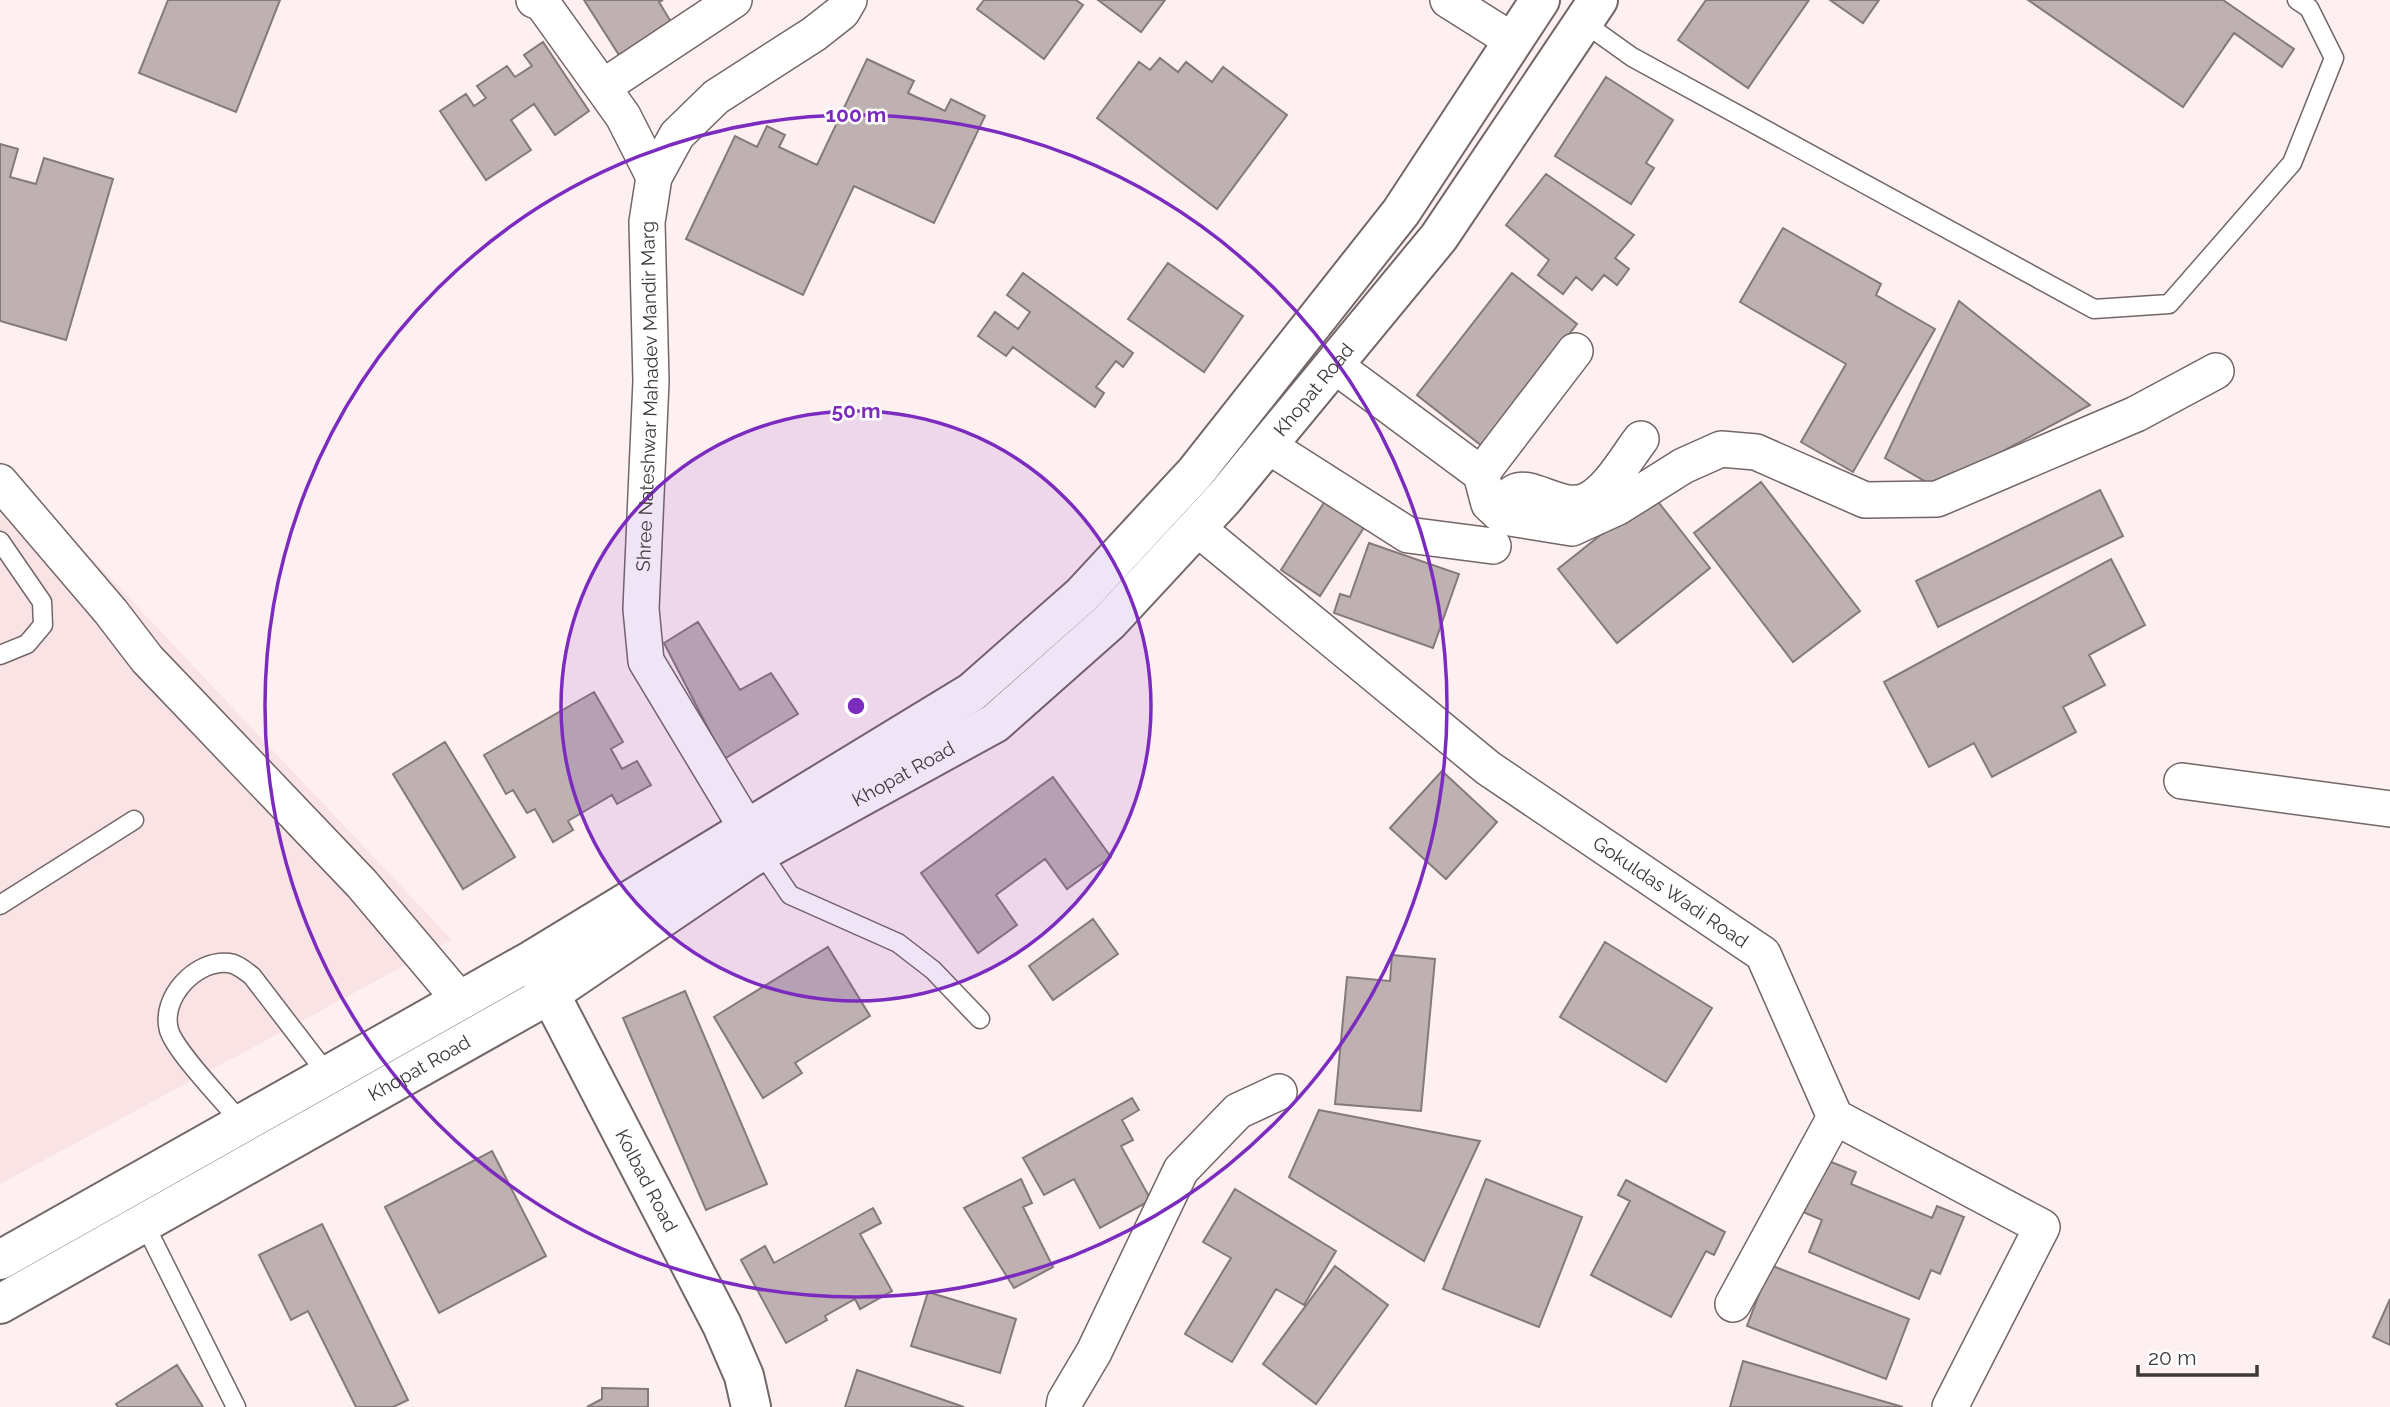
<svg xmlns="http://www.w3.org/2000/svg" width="2390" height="1407" font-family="Raleway,sans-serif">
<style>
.built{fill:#fae3e5}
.building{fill:#bfb1b2;stroke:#86797a;stroke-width:2}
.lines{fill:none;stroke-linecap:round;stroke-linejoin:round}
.lane-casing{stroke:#736667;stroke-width:21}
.street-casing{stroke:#736667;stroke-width:38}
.secondary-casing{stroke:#736667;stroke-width:42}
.lane{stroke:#fff;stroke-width:18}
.street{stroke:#fff;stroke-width:35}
.secondary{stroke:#fff;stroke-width:38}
.ring{fill:none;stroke:#7b2cbf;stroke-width:3.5}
.labels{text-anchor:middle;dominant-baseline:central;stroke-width:5;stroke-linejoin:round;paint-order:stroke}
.street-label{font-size:19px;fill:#3e3939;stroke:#fff}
.centre{fill:#7b2cbf;stroke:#fff;stroke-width:3.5}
.ring-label{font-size:21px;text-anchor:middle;font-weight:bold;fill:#7b2cbf;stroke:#fff;stroke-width:5;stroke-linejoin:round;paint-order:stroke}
</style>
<rect width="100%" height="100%" fill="#fef0f1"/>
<!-- built -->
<path class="built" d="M0 461 452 940 0 1184Z"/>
<!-- building -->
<path class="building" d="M168 0H280L236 112 139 73Z
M584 0H663L659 2 671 22 619 55Z
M984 0H1076L1083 5 1044 59 977 9Z
M1098 0H1165L1141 32Z
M1706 0H1809L1748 88 1678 40Z
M1830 0H1879L1863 23Z
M2028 0H2223L2294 49 2282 67 2234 33 2183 107Z
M543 42 589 111 555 135 534 104 511 120 531 150 486 180 440 111 466 94 474 106 486 98 477 86 507 66 515 77 532 66 524 55Z
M1160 58 1178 72 1186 62 1212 82 1223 67 1287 115 1217 209 1097 118 1139 62 1150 70Z
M867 59 914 81 908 93 945 111 951 99 985 116 934 223 854 186 803 295 686 239 735 136 757 147 767 126 785 135 779 147 817 165Z
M1606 77 1673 120 1646 163 1654 168 1631 204 1555 156Z
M0 144 18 149 10 177 36 184 44 158 113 179 66 340 0 321Z
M1546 174 1634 235 1615 258 1629 269 1617 285 1604 275 1592 290 1576 277 1563 294 1538 275 1549 260 1506 225Z
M1783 228 1881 284 1876 295 1935 329 1853 472 1801 442 1846 364 1740 302Z
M1168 263 1243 316 1204 372 1128 319Z
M1023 273 1133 353 1123 367 1116 361 1096 387 1104 393 1095 407 1013 347 1006 356 978 336 995 312 1018 329 1030 312 1007 295Z
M1512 273 1577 324 1482 446 1417 395Z
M1959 301 2090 405 1935 487 1885 458Z
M1761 482 1860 611 1793 662 1694 533Z
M2100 490 2123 536 1938 627 1916 581Z
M1652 494 1710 568 1617 643 1558 569Z
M1325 501 1365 526 1320 596 1281 570Z
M1369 543 1459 574 1433 648 1334 613 1340 594 1350 597Z
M2111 559 2145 625 2089 655 2105 685 2063 707 2076 732 1992 777 1974 743 1929 767 1884 682Z
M698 622 740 690 771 673 798 714 724 759 664 643Z
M594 692 623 742 611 749 622 769 637 761 651 785 617 804 612 795 568 821 573 830 553 842 535 809 527 813 513 790 506 794 484 755Z
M445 742 515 857 463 889 393 774Z
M1442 771 1497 822 1446 879 1390 828Z
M1053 777 1111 857 1067 889 1045 859 996 895 1017 925 978 953 921 873Z
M1093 919 1118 954 1053 1000 1029 966Z
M1605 942 1712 1008 1666 1082 1560 1017Z
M828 947 870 1016 795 1063 802 1073 763 1098 714 1017Z
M1392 955 1435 959 1421 1111 1335 1104 1347 977 1390 981Z
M685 991 767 1184 706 1210 623 1018Z
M1132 1098 1139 1110 1122 1120 1133 1140 1121 1146 1151 1200 1100 1228 1074 1179 1044 1195 1023 1158Z
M1319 1110 1480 1141 1424 1261 1289 1177Z
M492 1151 546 1256 439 1313 385 1207Z
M1824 1159 1856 1172 1851 1184 1932 1218 1937 1206 1964 1217 1940 1274 1931 1270 1919 1299 1809 1252 1822 1220 1803 1212Z
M1021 1179 1032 1203 1023 1207 1053 1267 1014 1288 964 1208Z
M1486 1179 1582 1217 1539 1327 1443 1289Z
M1626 1180 1725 1232 1714 1255 1706 1251 1671 1317 1591 1275 1630 1201 1618 1195Z
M1235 1189 1336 1251 1304 1305 1276 1289 1232 1362 1185 1334 1231 1258 1203 1242Z
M873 1208 881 1223 860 1234 892 1291 860 1309 855 1299 825 1316 827 1320 786 1343 741 1260 765 1246 774 1263Z
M322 1224 408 1400 393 1407H356L308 1311 291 1320 259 1255Z
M1770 1265 1909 1319 1886 1379 1747 1326Z
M1335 1266 1388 1305 1316 1404 1263 1364Z
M928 1292 1016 1319 1000 1373 911 1346Z
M2390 1299V1345L2373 1337Z
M1743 1361 1903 1407H1730Z
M177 1365 203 1407H118L116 1404Z
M857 1370 964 1407H845Z
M602 1388 648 1389V1407H587L602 1399Z"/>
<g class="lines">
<defs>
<path id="lane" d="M1583 22 1632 57 2094 309 2169 304 2292 163 2334 58 2309 8 2297 0
M0 541 42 602 43 625 27 644 0 655
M761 852 790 895 898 943 933 970 980 1019
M0 905 134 820
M242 1123C225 1103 175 1051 169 1030 160 998 196 959 229 963 238 964 245 971 252 976L328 1075
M144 1223 236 1407"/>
<g id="street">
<path d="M534 0 542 3 623 116 654 177"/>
<path d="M1448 0 1513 41"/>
<path d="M603 87 734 0"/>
<path d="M1334 365 1481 474 1489 504 1499 513 1510 518 1572 528 1618 507 1683 466 1721 449 1756 452 1865 500 1937 499 2136 414 2216 371"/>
<path d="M1267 445 1408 535 1493 546"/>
<path d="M1481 474 1575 351"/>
<path d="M0 482 111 612 147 659 362 884 460 1000"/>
<path d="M1499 513C1503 506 1509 495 1515 492 1532 483 1563 513 1588 500 1609 490 1627 457 1641 439"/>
<path id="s1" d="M1197 528 1488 768 1763 954 1835 1117 2042 1227 1950 1407"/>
<path d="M2182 781 2390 809"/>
<path id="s2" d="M761 852 646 661 641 609 651 381 647 222 654 177 677 135 716 97 814 34 842 12 849 0"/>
<path d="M1733 1304 1835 1117"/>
<path d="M1064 1407 1065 1401 1094 1352 1181 1170 1238 1111 1279 1092"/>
</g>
<g id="secondary">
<path id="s3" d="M538 971 722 1325 744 1376 751 1407"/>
<path d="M0 1260 532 960 972 692 1082 595 1195 473 1401 212 1540 0"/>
<path id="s4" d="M0 1304 550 994 750 858 995 723 1109 622 1224 498 1439 237 1598 0"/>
</g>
</defs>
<!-- lane casing -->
<use href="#lane" class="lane-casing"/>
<!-- street casing -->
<use href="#street" class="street-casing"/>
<!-- secondary casing -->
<use href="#secondary" class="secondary-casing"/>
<!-- lane -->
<use href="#lane" class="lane"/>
<!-- street -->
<use href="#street" class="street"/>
<!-- secondary -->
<use href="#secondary" class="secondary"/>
</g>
<!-- distance rings -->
<circle cx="856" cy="706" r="295" fill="#7b2cbf" fill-opacity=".12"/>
<g class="ring">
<circle cx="856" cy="706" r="295"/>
<circle cx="856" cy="706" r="591"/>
</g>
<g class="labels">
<!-- street labels -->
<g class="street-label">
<text stroke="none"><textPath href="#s4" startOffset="1615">Khopat Road</textPath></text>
<text stroke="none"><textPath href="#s2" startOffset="488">Shree Nateshwar Mahadev Mandir Marg</textPath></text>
<text stroke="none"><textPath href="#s4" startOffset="1048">Khopat Road</textPath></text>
<text stroke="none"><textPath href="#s1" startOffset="598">Gokuldas Wadi Road</textPath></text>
<text stroke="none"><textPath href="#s4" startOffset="481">Khopat Road</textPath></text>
<text stroke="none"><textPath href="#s3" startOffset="236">Kolbad Road</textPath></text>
</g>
</g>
<circle cx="856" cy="706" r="10" class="centre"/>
<g class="ring-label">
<text x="856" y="122">100 m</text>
<text x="856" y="418">50 m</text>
</g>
<!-- scale -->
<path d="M2138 1365v10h119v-10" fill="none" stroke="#3e3939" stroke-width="3.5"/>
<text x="2148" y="1365" font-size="21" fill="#3e3939" stroke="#ffffff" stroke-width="5" paint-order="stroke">20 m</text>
</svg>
